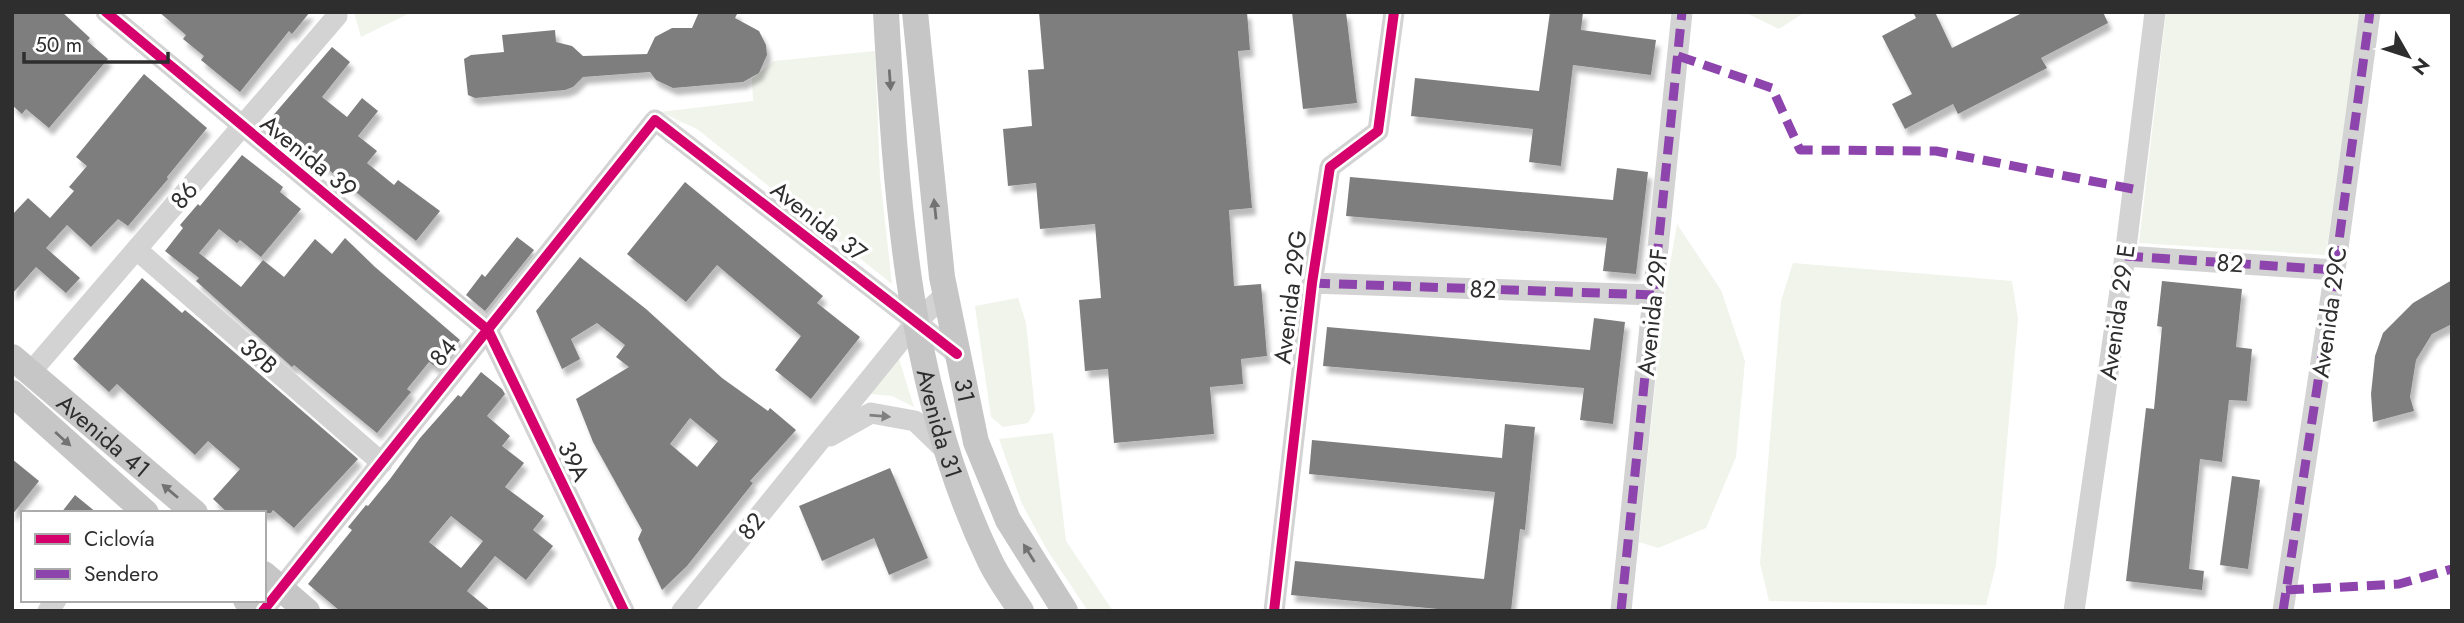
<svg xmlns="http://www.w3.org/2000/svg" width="2464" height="623" font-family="Jost,sans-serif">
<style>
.green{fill:#f0f4eb}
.building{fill:#7e7e7e;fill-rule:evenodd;filter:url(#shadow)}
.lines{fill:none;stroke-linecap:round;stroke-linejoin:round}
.minor{stroke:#d3d3d3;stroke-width:21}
.major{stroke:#c6c6c6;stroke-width:26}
.quiet{stroke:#8e44ad;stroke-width:9;stroke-dasharray:18 9;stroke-linecap:butt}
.cycleway-casing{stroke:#fff;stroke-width:15}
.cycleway{stroke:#d6006c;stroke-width:10}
.oneway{fill:#727272}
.oneway2{fill:#808080}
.labels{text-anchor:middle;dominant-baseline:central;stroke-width:7;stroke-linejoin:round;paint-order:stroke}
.street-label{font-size:24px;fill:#2e2e2e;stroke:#fff}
</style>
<defs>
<filter id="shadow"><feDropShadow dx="4" dy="7" stdDeviation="2" flood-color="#0004"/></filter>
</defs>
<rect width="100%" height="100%" fill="#fff"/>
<!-- green -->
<path class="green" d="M354 12H412L361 37Z
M1744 12H1805L1779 29Z
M2166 12H2360L2326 255 2139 243Z
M875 51 880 177 892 284 697 129 660 112 753 101 752 79 774 61Z
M1677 224 1721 290 1745 361 1736 457 1706 528 1658 548 1639 542 1664 299Z
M1793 263 2012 281 2018 319 1996 565 1986 605 1769 601 1760 563 1781 301Z
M1018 298 1026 323 1035 411 1028 423 1003 427 991 417 975 306Z
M899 359 914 407 892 396 870 394Z
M1053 433 1066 541 1113 611H1088L1047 550 1022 504 999 439Z"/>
<!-- building -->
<path class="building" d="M12 12H62L90 38 87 41 108 59 49 128 26 109 22 114 12 105Z
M159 12H310L292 34 289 31 240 92 201 60 204 56 183 39 186 35Z
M699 12H738L735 18 759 31 766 45 767 55 759 73 743 82 673 88 656 80 650 72 583 77 573 87 565 90 475 98 468 95 464 59 471 55 504 52 502 35 555 30 556 42 572 46 583 56 647 54 655 37 672 28H692Z
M1039 12H1247L1250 50 1238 51 1252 208 1229 210 1234 286 1261 284 1267 356 1241 359 1243 384 1210 387 1214 434 1114 443 1108 369 1085 371 1079 300 1101 298 1095 224 1040 229 1036 183 1008 186 1003 129 1032 126 1028 70 1044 69Z
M1292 12H1346L1357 103 1303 109Z
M1550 12H1583L1581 30 1656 40 1651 75 1573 65 1561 166 1529 162 1533 129 1411 116 1415 78 1539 91Z
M1913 12H1935L1952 48 2024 12H2103L2108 23 2041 58 2047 68 1958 114 1953 104 1905 129 1892 104 1912 94 1882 36 1916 18Z
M332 47 350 62 322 97 347 117 362 98 378 111 358 136 377 151 367 163 394 185 398 180 440 211 416 241 313 157 315 155 270 119Z
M144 74 207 128 167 177 168 179 128 226 118 219 91 247 67 225 46 248 80 278 66 293 36 267 12 294V215L28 198 50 218 74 191 69 187 87 166 76 157Z
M242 155 283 187 280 192 301 209 261 257 240 240 237 243 219 229 199 253 241 287 263 260 284 277 315 239 332 254 345 238 375 267 460 340 437 368 429 362 407 389 411 392 377 433 294 365 292 367 196 281 199 278 165 251 183 228 180 225 198 204 200 206Z
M1617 168 1648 172 1636 274 1603 271 1607 238 1346 216 1350 177 1613 200Z
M685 182 823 296 817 303 860 337 811 399 775 370 801 336 717 265 686 302 627 254Z
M517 237 534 250 485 311 466 295 482 274 485 277Z
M580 257 646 309 722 378 768 411 770 408 796 430 750 481 753 483 687 566 662 590 638 539 642 530 593 442 576 399 629 367 616 357 625 345 597 323 571 339 580 359 562 369 536 311ZM690 418 718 441 697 467 670 444Z
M142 278 182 313 185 310 204 326 358 459 294 528 273 510 271 513H228L213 499 240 469 208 441 195 455 117 384 109 392 73 359Z
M2452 280V324L2432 334 2416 360 2410 397 2414 411 2373 422 2371 394 2375 356 2383 333 2413 303Z
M2162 281 2242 289 2236 347 2252 349 2247 401 2229 400 2222 462 2200 459 2189 569 2204 571 2202 590 2126 581 2146 408 2154 409 2162 327 2157 326Z
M1594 318 1625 322 1613 424 1580 420 1584 388 1323 366 1327 327 1590 350Z
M481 372 502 389 505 394 487 416 510 436 502 446 524 463 505 487 544 516 533 530 553 546 526 580 495 556 467 591 491 611H340L308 584 352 530 348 527 366 505 368 506 390 479 420 438 458 395 461 397ZM451 516 483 541 461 568 429 542Z
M1505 424 1535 427 1525 530 1520 529 1511 611H1459L1291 595 1295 561 1484 579 1495 492 1309 474 1312 440 1502 458Z
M12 459 39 481 12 515Z
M890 468 928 558 889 575 874 538 822 561 799 506Z
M2232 476 2260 480 2248 569 2220 565Z
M75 495 97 513H61Z"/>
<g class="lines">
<!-- minor -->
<path class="minor" d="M106 12 488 330 624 611
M137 250 382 463
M2125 256 2335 270
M1312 283 1654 295
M30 373 337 16
M830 436 871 413 915 421 946 451
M48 611 56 600
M263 611 655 120 957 354
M682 611 915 323 945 295
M1274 611 1312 283 1330 167 1378 131 1394 12
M1621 611 1682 12
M2074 611 2125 256 2155 12
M2283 611 2335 270 2370 12"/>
<!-- major -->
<g class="major">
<path id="s1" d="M886 12C896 197 908 392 990 561 998 578 1011 595 1021 611"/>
<path id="s2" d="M915 12 942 277 976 442 1008 520 1065 611"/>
<path id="s3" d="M12 357 195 513"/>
<path d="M12 393 146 513"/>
<path d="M264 574 307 611"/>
<path d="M246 600 258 611"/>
</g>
<!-- quiet -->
<path class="quiet" d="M1678 56 1772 88 1800 150 1936 151 2133 189
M2125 256 2335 270
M1312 283 1654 295
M2286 590 2399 584 2452 569
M1621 611 1682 12
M2283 611 2335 270 2370 12"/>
<defs>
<path id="cycleway" d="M106 12 488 330 624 611
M263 611 655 120 957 354
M1274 611 1312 283 1330 167 1378 131 1394 12"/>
</defs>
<!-- cycleway casing -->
<use href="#cycleway" class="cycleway-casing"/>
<!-- cycleway -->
<use href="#cycleway" class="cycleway"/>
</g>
<!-- one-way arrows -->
<defs><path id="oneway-solid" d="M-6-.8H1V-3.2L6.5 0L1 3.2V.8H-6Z" transform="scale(1.75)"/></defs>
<g class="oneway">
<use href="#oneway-solid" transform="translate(890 80) rotate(86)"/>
<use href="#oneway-solid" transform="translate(935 209) rotate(-96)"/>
<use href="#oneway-solid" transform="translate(63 439) rotate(42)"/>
<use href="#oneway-solid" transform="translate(170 491) rotate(-140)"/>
<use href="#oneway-solid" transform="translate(1029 553) rotate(-122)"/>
</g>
<use class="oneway2" href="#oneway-solid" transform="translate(880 416) rotate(5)"/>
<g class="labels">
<!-- street labels -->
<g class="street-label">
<text transform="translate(309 156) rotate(39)">Avenida 39</text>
<text transform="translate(184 195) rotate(-50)">86</text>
<text transform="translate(819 221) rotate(38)">Avenida 37</text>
<text transform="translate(2230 263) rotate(4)">82</text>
<text transform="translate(1483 289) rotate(2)">82</text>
<text transform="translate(1290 297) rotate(-83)">Avenida 29G</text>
<text transform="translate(1652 312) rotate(-84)">Avenida 29F</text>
<text transform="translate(2117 312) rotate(-82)">Avenida 29 E</text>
<text transform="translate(2329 312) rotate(-82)">Avenida 29C</text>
<text transform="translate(443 352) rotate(-51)">84</text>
<text transform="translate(259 356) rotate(41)">39B</text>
<text stroke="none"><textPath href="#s2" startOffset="382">31</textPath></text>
<text stroke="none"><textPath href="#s1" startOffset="416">Avenida 31</textPath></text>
<text stroke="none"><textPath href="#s3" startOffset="121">Avenida 41</textPath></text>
<text transform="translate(574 461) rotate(64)">39A</text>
<text transform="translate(751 526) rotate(-51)">82</text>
</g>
</g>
<!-- border -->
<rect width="2464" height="623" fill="none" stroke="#2e2e2e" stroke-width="28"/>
<!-- legend -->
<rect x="21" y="511" width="245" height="91" fill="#ffffff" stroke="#ababab" stroke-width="2"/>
<rect x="35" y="534" width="35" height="10" fill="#d6006c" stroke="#ababab" stroke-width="2"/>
<text x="84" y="546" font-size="21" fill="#2e2e2e">Ciclovía</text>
<rect x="35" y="569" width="35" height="10" fill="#8e44ad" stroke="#ababab" stroke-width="2"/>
<text x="84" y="581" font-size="21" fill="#2e2e2e">Sendero</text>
<!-- north arrow -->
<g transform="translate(2408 56) rotate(129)" stroke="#ffffff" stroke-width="5" paint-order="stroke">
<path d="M0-5L12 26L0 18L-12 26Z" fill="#2e2e2e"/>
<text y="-10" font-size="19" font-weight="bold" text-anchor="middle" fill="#2e2e2e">N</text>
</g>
<!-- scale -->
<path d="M24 52v10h144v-10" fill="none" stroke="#2e2e2e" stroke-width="3.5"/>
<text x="35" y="52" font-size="21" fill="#2e2e2e" stroke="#ffffff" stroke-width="5" paint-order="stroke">50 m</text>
</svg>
